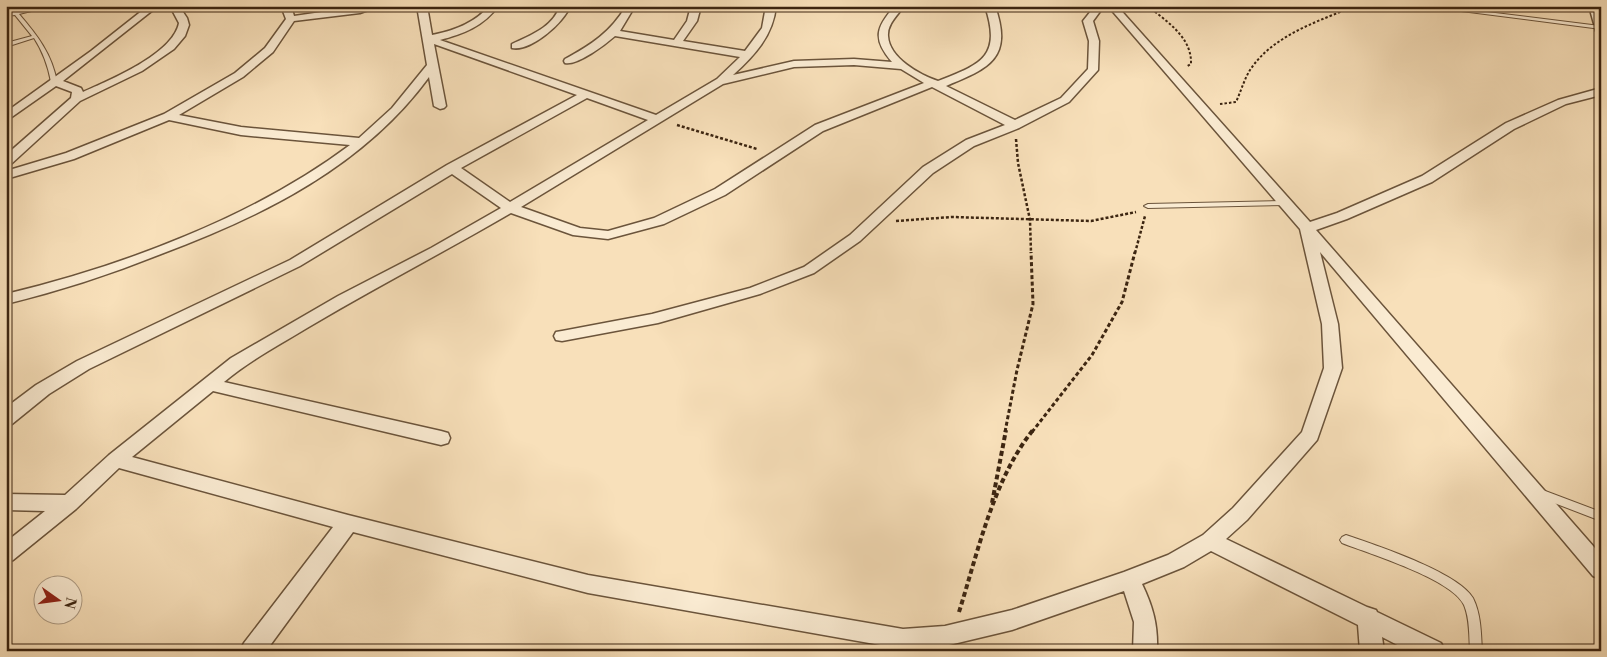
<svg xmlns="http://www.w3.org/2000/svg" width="1607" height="657" font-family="'Libre Bodoni',serif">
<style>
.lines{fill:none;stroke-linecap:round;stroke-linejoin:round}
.lane-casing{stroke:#6b543b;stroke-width:2}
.street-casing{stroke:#6b543b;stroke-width:3}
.path-far3{stroke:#3c2511;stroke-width:2;stroke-dasharray:2.5 2;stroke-linecap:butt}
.path-far2{stroke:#3c2511;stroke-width:2.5;stroke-dasharray:3 2;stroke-linecap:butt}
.path-far1{stroke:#3c2511;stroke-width:3;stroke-dasharray:4 2.5;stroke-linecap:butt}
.path{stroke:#3c2511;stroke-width:4;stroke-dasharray:5 3;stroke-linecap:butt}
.lane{fill:#faebd2;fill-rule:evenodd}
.street{fill:#faebd2;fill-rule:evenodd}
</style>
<rect width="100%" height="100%" fill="#f8e0ba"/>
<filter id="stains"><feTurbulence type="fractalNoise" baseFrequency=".004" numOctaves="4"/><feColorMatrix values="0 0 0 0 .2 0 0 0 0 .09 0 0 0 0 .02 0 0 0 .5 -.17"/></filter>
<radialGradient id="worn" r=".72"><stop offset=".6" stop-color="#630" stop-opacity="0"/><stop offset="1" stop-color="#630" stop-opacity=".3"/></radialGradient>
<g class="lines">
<defs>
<path id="lane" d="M41 6H52L19 14C37 35 52 54 57 82L54 84 51 82C48 66 43 52 34 38L6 47V43L32 36 15 15 6 16V13Z
M1422 6H1438L1600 26 1601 29Z
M1284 201H1287V205L1148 208 1144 206 1148 204Z
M1540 489 1601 512V521L1536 496 1535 493 1536 490Z
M1346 535C1375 545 1458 572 1473 598 1481 614 1481 633 1482 651H1470C1469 636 1470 619 1464 605 1452 579 1370 554 1342 543L1340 540 1342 537Z"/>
<path id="street" d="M148 6H158L63 81 81 88 83 92C110 80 173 54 179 23L171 8 179 6 187 18 189 25 185 36 174 49 142 71 80 101 10 165 6 166V155L71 98 72 92 56 86 6 121V112L91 51Z
M281 6H291L294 16 363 6H379L360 13 294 21 273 52 243 77 179 115 241 127 359 138 392 108 427 65 417 6H427L432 35C453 31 475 23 489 6H498C484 26 463 34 440 40L656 115 717 79 740 57 615 36C606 44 577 66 565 63L564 61 565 59C591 45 611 32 626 6H635L620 31 674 40 687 21 691 6H701L697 21 683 41 745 51 762 28 766 6H776C773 36 754 56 733 75L794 61 854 59 892 62C872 39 876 27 895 6H904C898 15 887 24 888 36 889 58 920 75 938 81 981 64 1002 57 985 6H995C1013 58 990 68 946 86L1015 120 1061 98 1088 69 1089 41 1083 21 1095 6H1104L1093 21 1099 41 1098 70 1069 102 1019 128 974 146 933 173 860 241 814 273 760 294 658 323 562 341 556 340 554 336 556 332 562 331 652 314 750 288 804 267 850 235 923 167 966 140 1005 125 932 87 823 131 725 195 664 224 608 239 573 235 511 213C444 252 374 288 307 328 279 345 250 360 224 382L441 431 448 433 450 438 448 443 441 445 213 391 132 457 348 515 588 575 903 629 945 626 1012 610 1124 572 1168 555 1203 535 1233 508 1302 432 1324 368 1322 324 1300 229 1108 6H1117L1310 222 1337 213 1422 176 1506 123 1558 100 1601 88V95L1566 104 1514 129 1432 182 1347 219 1316 230 1601 555V579L1593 576 1320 252 1338 324 1342 368 1317 440 1247 520 1226 539 1367 607 1376 610 1377 612 1441 643 1445 651H1409L1382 637 1384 651H1360L1358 625 1211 551 1184 567 1142 584C1153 607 1158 625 1157 651H1133L1134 622 1124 591 1012 630 945 646 903 649 588 593 353 532 266 651H240L244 643 333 527 119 468 76 509 13 560 6 563V542L45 511 6 510V494L65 495 109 455 231 358 338 296 431 248 501 208 452 174 300 266 89 369 49 394 12 424 6 425V408L8 406 36 385 77 361 290 260 447 165 577 95 434 44 446 106 444 108 440 109 434 106 429 77C364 166 263 216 161 254 111 274 59 291 6 304V294C123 266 254 217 350 145L241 135 169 120 74 159 6 179V171L66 153 164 114 235 73 265 48 286 19ZM854 65 901 69 924 83 815 125 715 189 654 218 608 231 580 228 521 207 723 84 794 67ZM587 98 648 120 510 202 461 168Z
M560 6H570C564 23 530 52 512 48V44C531 35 553 27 560 6Z
M1589 6H1599L1601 13V34L1596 31Z"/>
</defs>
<!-- lane casing -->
<use href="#lane" class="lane-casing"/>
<!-- street casing -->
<use href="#street" class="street-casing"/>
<!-- path-far3 -->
<path class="path-far3" d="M1148 6C1167 22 1192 37 1191 64L1186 67
M1220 104 1236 102C1241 91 1244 80 1250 70 1273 35 1319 21 1355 6"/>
<!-- path-far2 -->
<path class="path-far2" d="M677 125 757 149
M1016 139 1018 163 1030 220 1031 253
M896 221 952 217 1091 221 1136 212
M1135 253 1145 216"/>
<!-- path-far1 -->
<path class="path-far1" d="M1005 432 1017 370 1033 304 1031 252
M1032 432 1092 355 1122 302 1135 252"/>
<!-- path -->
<path class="path" d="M992 503 1006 430
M959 612C978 552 993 480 1033 430"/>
<!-- lane -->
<use href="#lane" class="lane"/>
<!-- street -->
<use href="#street" class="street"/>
</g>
<!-- margin -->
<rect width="1607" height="657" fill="none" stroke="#f8e0ba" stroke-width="25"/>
<rect x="8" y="8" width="1592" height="642" fill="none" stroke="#3c2511" stroke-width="2.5"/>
<rect x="12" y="12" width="1582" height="632" fill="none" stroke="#3c2511"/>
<!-- north arrow -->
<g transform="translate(58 600) rotate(104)"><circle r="24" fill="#faebd2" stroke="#ae9c85"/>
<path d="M0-4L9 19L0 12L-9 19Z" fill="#8f2418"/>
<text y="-8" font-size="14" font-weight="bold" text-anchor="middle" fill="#3c2511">N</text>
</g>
<rect width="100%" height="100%" filter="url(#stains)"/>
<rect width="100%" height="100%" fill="url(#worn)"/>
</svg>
